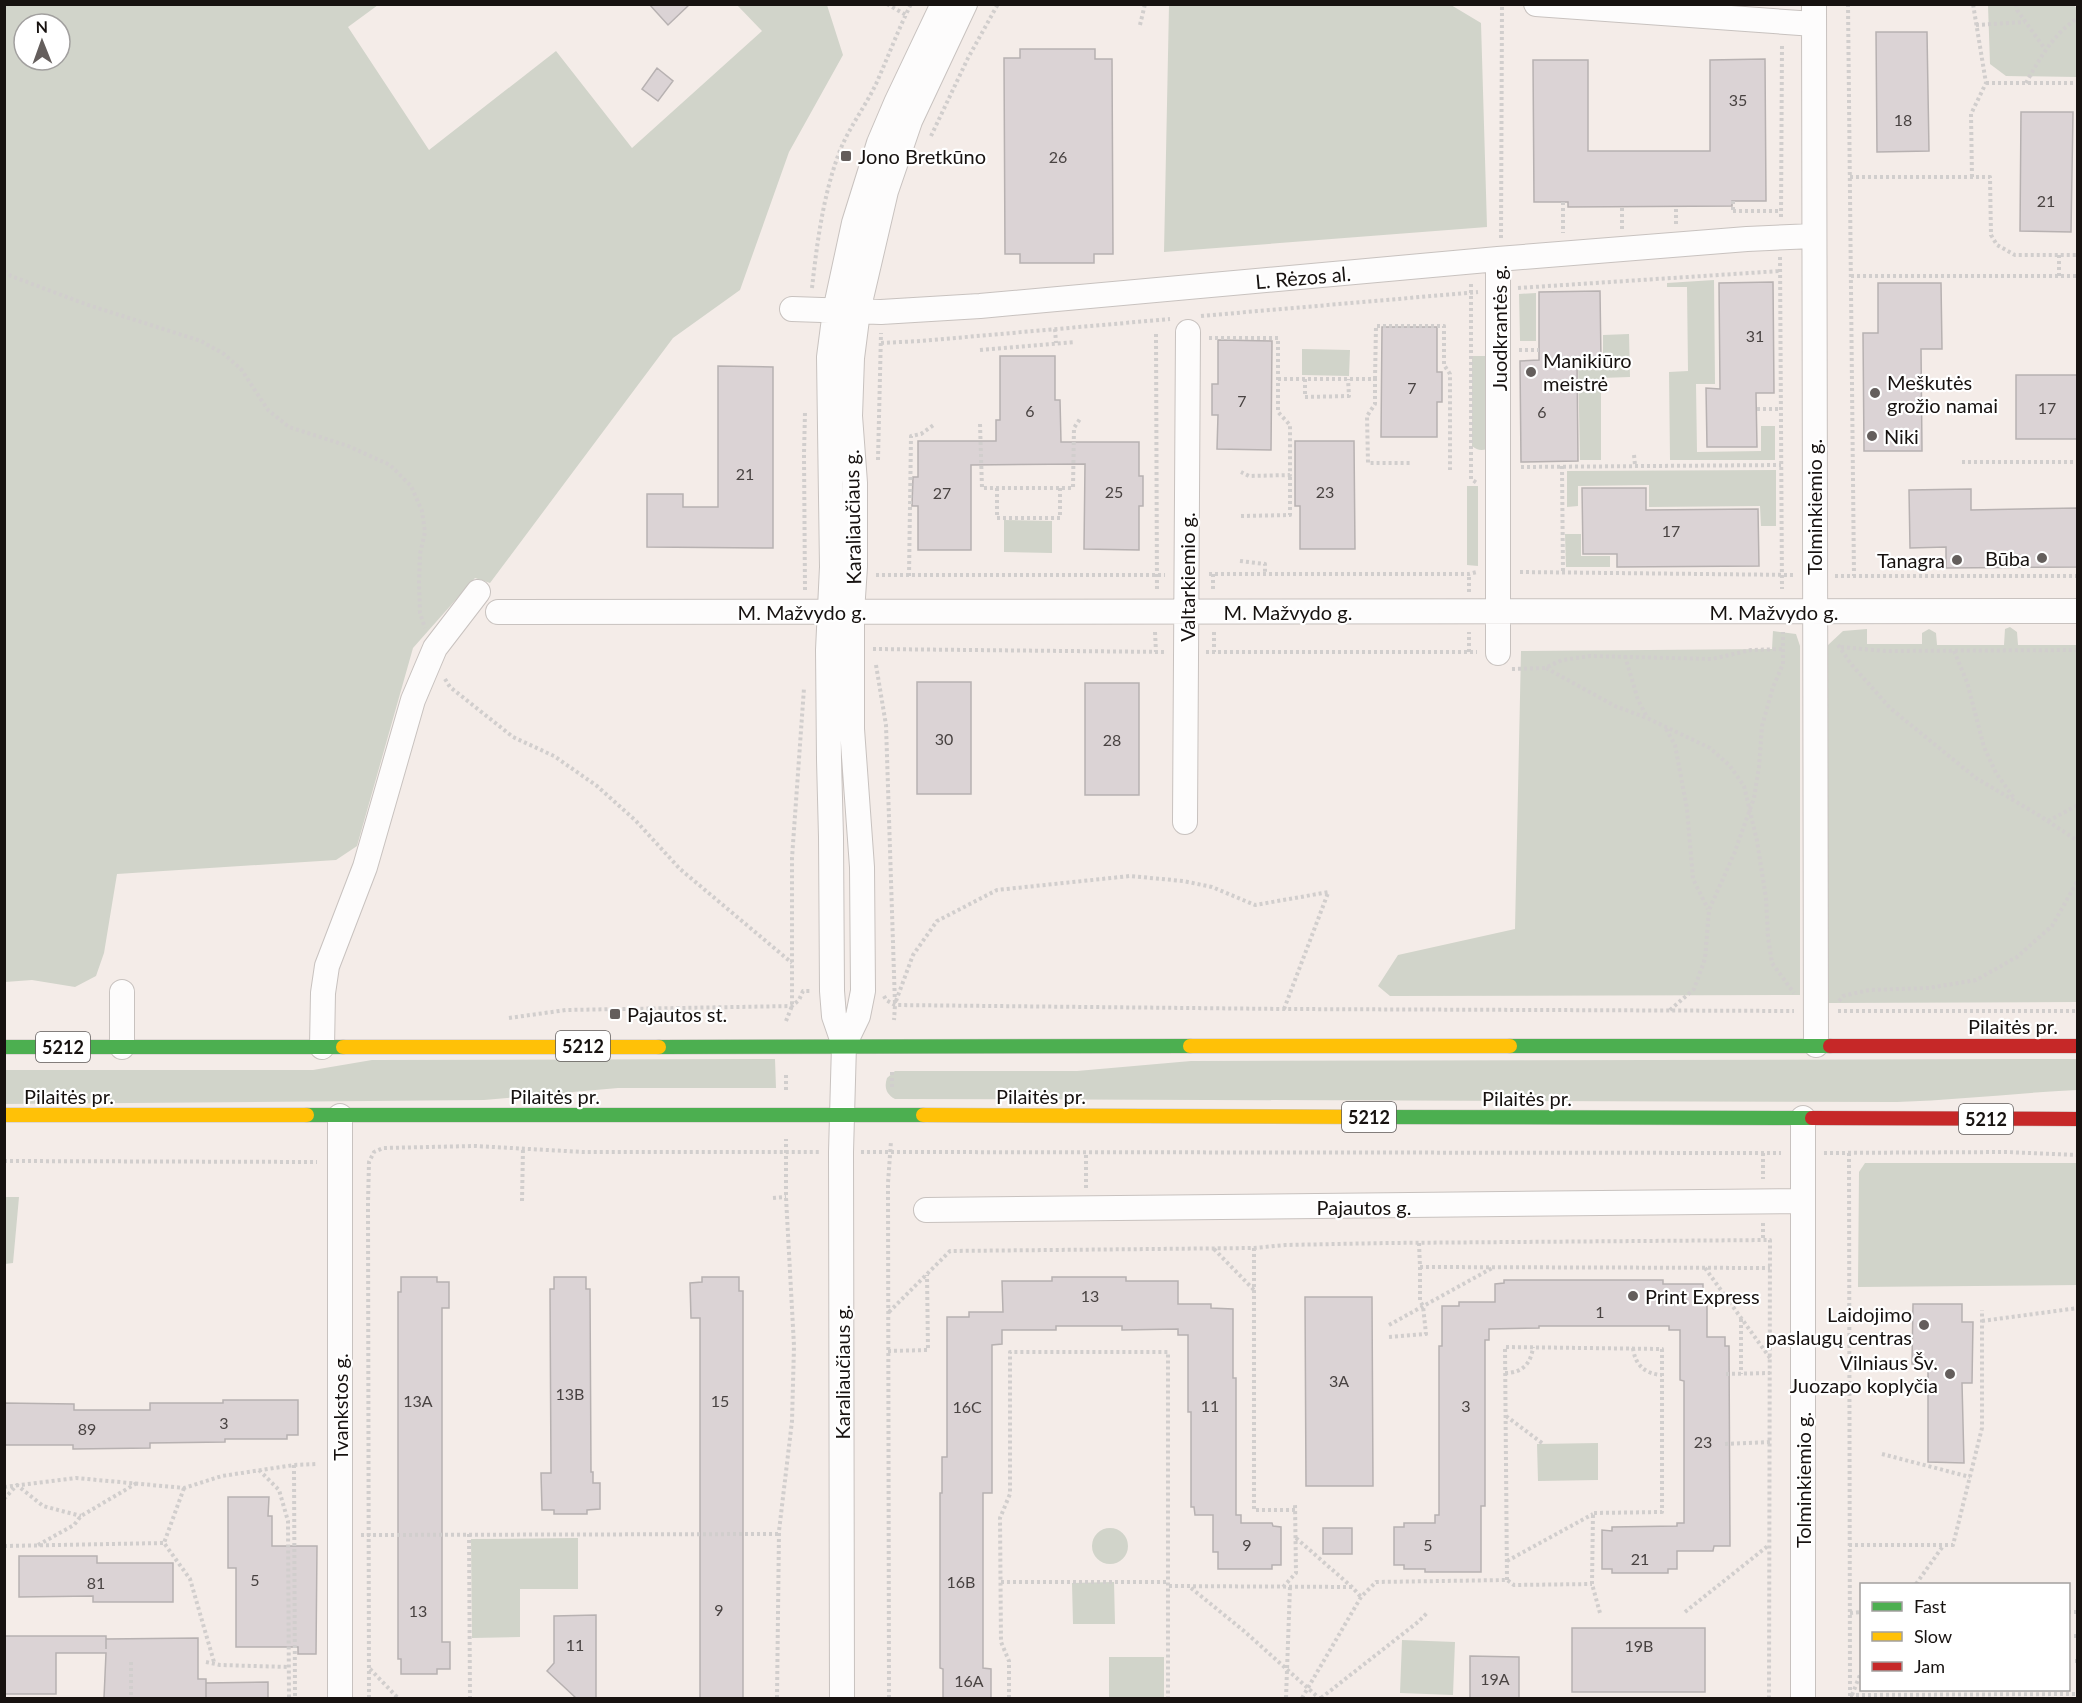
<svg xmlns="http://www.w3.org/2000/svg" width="2082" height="1703" font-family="Lato,sans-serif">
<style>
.green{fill:#d1d4ca;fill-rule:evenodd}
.building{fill:#dbd3d5;stroke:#b7b1b1;stroke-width:1.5}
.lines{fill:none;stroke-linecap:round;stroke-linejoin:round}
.street-casing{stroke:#c8c2bf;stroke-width:26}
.fast-casing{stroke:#c8c2bf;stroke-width:15}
.slow-casing{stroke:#c8c2bf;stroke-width:15}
.jam-casing{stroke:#c8c2bf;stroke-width:15}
.path{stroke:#d1cecd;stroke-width:4;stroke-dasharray:3 3;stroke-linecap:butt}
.street{stroke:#fdfcfc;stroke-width:24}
.fast{stroke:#4caf50;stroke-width:14}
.slow{stroke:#ffc107;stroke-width:14}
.jam{stroke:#c62828;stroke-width:14}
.poi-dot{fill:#645e5c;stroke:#fff;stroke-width:2}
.labels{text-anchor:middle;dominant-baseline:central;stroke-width:4.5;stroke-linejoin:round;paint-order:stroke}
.number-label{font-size:16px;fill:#494342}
.shield{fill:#fff;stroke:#5d5958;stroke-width:1.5}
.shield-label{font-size:18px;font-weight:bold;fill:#171210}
.poi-label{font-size:20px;fill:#171210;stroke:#fff;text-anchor:start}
.street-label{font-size:20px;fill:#171210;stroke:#fff}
</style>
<rect width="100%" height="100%" fill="#f4ece8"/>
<!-- green -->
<path class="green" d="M5 5H378L348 27 429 150 556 51 632 148 762 31 737 5H827L843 55 789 152 740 290 673 338 490 583 475 578 413 648 357 846 336 860 117 874 104 953 96 976 75 987 32 980 5 982ZM24 24H60V60H24Z
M1169 5H1451L1481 23 1487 227 1164 252Z
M1988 5H2073L2077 8V77L2006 76 1990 64Z
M1714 280 1715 384H1696L1697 452 1761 451V426H1775V460H1670L1669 372 1688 371 1687 287H1667V283Z
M1536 293V341H1520L1519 294Z
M1629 334 1630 377 1601 378V460H1580L1578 362 1603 361V335Z
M1302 349 1350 350 1349 376 1302 375Z
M1472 356H1487V449C1481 451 1477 450 1472 446Z
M1776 470V526H1761L1760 506 1649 507V485L1578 486V506L1567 507V471Z
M1467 486H1478V566L1467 565Z
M1004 520 1052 521V553L1004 552Z
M1565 534H1581V556H1610V567H1566Z
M2010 627 2017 632 2018 645H2077V1002L1827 1003V646L1843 631 1867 629V644H1922V633L1929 629 1936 633 1937 645H2004L2005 629Z
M1773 631 1796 634 1800 646V995L1390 996 1378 986 1398 955 1515 929 1521 651 1772 649Z
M775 1059 776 1088H618L484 1100 5 1104 4 1070H313L372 1060Z
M2078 1059 2077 1090C2017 1093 1957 1100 1897 1102L895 1099C886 1094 884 1087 887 1078L895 1071H1077L1191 1061Z
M1865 1163H2077V1285L1858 1287 1859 1172Z
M5 1197H19L13 1263 5 1264Z
M1598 1443V1480L1538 1481 1537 1444Z
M1092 1546a18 18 0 1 1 36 0a18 18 0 1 1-36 0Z
M578 1538V1589H520V1637L472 1638 471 1539Z
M1114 1582 1115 1624H1073L1072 1583Z
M1402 1640 1455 1642 1453 1695 1400 1693Z
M1109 1657H1164V1698H1109Z"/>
<!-- building -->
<path class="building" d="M649 4H690L668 25Z
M1876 32H1927L1929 151 1877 152Z
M1020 49H1095V59H1112L1113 254H1094V263H1020V254H1005L1004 58H1020Z
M1765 59 1766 201H1732V206L1568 207V202H1534L1533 60H1588V151H1710V60Z
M657 68 673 81 658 101 642 89Z
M2021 112H2073L2071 232 2020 231Z
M1773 282 1774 393H1756L1757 447H1707L1706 388 1720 389 1719 283Z
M1878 283H1941L1942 349H1921L1922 451H1864L1863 333H1878Z
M1600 291 1601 360H1577L1578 461 1521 462 1520 361 1539 360V292Z
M1382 327H1437V372H1442V402H1437V437H1381Z
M1218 340 1272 341 1271 450 1217 449 1218 415H1212V384H1218Z
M1000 356H1055V400H1060L1061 442H1139V476H1143V506H1139V550L1084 549 1085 464 971 465V550H918V506H912L913 477H918V441H996V420H1000Z
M718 366 773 367V548L647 547V494H683V507H718Z
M2016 375H2078V439H2016Z
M1295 441H1354L1355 549H1300V506H1295Z
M1582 488H1646V510L1758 509 1759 566 1617 567V554H1583Z
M1971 489V510L2078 508V567L1946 568V547L1910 548 1909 490Z
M917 682H971V794H917Z
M1085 683H1139V795H1085Z
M401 1277H437V1282H449V1308H442V1642H450V1669H437V1674H401V1659H398V1292H401Z
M554 1277H586V1289H590L591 1472H593V1483H600V1509L587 1510V1514H554V1510H542L541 1473H551L550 1289H554Z
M702 1277H739V1291H743V1698H700V1318H691L690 1283 702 1282Z
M1052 1277H1126V1281H1178V1304H1211V1308L1233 1309V1378H1236V1515H1241V1523H1272L1273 1526 1281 1527V1565H1272V1569H1218V1552H1213V1515H1195L1194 1507H1191V1412H1188V1335H1178V1329L1122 1330V1326H1056V1330H1002V1344L992 1345V1493H983V1668L991 1669V1698H943V1669L940 1668V1493H942V1457H947V1317H969V1312H1003L1002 1281H1052Z
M1504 1280H1663V1284H1703V1300H1707V1337H1725V1346H1729L1730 1546H1714L1713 1551H1677V1569H1668V1573H1612V1569H1602V1530L1612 1531V1527L1677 1526V1523H1684V1381L1680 1380V1330H1669V1326H1539V1328L1489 1329V1340H1485V1506H1481V1572H1425V1569H1404V1565H1394V1527H1404V1523H1435V1515H1439V1346H1442V1306H1459V1302H1495V1284L1504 1283Z
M1305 1297H1372L1373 1486H1306Z
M1913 1304H1962V1322H1973L1972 1383H1962L1964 1463 1928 1462V1364H1912Z
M223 1400H298V1435H287V1439H225V1442L150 1443V1448L73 1449V1445H4V1403L74 1404V1410H150V1403H223Z
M228 1497H269L268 1516H272V1546H317L316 1654H298V1647H236V1568H228Z
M1323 1528H1352V1554H1323Z
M19 1556H97V1563H173V1602H93V1596L19 1597Z
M596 1615V1698H576L547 1671 554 1663V1616Z
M1572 1628H1705V1692H1572Z
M4 1636H106V1649V1639L198 1638V1679H206V1698H104L106 1653H56V1694H4Z
M1470 1656 1519 1657V1698H1470Z
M268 1682V1698H206V1683Z"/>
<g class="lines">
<defs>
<path id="street" d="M1536 4 1814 24
M1814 4 1816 1045
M1498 259V653
M792 309 881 312 980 306 1498 259 1747 239 1814 236
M498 612 2078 611
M1185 822 1188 332
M122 992V1047
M844 1045 858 1016 863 991 862 867 852 729V612L855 567V483L850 416 852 358 858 311 886 191 910 121 965 4
M322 1047 323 993 327 966 365 867 413 700 435 648 478 592
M1803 1118V1698
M926 1210 1803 1201
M340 1698V1116
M842 1698 841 1152 844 1045 834 1016 832 991 831 837 829 760 828 650 832 567 829 357 835 311 854 223 879 143 896 103 943 4"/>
<path id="fast" d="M1510 1046H1830
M4 1047H343
M659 1047 1190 1046
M307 1115H923
M1377 1117 1812 1118"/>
<path id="slow" d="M1190 1046H1510
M343 1047H659
M4 1115H307
M923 1115 1377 1117"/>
<path id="jam" d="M1830 1046H2078
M1812 1118 2078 1119"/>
</defs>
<!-- street casing -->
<use href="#street" class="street-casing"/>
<!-- fast casing -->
<use href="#fast" class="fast-casing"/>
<!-- slow casing -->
<use href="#slow" class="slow-casing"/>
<!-- jam casing -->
<use href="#jam" class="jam-casing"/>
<!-- path -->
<path class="path" d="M887 4 906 15
M1848 4 1854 576
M2016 4 2017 10 2045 49
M1140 25 1145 4
M1976 25 2025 22
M1986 83H2078
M2026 83C2040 58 2053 34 2078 18
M931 136 968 58 998 4
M1850 177H1990L1991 235 1997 245 2015 255H2078
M1972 177 1971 114 1986 83 1973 4
M1733 201V212
M1563 202V233
M1733 211H1781
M1781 217 1782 44
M1676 224V206
M1622 229V207
M1501 238 1502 4
M2059 255V276
M1780 257 1782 589
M4 271 11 276 88 305 201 341 224 354 241 369 268 410 289 427 348 446 390 465 411 486 422 511 425 532 420 554 419 582 420 613 425 628
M1851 276H2078
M1471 284V479L1477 483
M812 288C817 243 823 196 839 153 848 129 865 107 876 84 888 57 898 30 911 4
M1518 288 1780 271
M1201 316 1478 292
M1055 329 1056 343
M1156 334 1157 591
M1209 338H1278V412L1290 425V475L1249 476 1241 472
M881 343 921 341 1170 319
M980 350 1075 342
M1519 350H1539
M1278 379H1375V404L1367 416 1368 463H1410
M1305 379V397L1349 396 1348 379
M1375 379 1376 326H1444V365L1450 374V470
M1757 409H1780
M980 424 982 488H1073L1074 428 1080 419
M1634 455 1635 465
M878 460 881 333
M1962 462H2078
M1562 466 1563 573
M1521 467 1781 465
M997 488V518H1060V488
M1241 516 1290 515V475
M1240 561 1265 564V574
M1520 572 1795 575
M1209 574H1469L1477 572
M1213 574V591
M876 575H1165
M909 576 911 436 921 434 935 424
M1835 576H2078
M805 590 804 454 805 412
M1469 592V574
M1155 632 1156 652
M1214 632V652
M1838 645 1851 664 1890 708 1976 778 2040 816 2078 841
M1841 647 1885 651 2078 650
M873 649 1165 652
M1954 651 1967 682 1984 747 1996 773 2014 798
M1206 652H1477
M1469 652V632
M1625 656 1638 700 1647 717
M876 665 886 725 895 1005 894 1020
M1546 668 1615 706 1647 718 1710 748 1730 766 1744 786 1757 841 1766 898 1768 937 1772 963 1794 993
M1512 669 1545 668 1562 660 1590 656 1712 659 1751 650 1784 649
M445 679 450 687 513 737 554 756 597 786 636 821 680 869 792 963
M1666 729 1675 745 1687 809 1693 879 1708 909
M2048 821 2078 805
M884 996 886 1000 895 1005 1284 1009 1794 1011
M896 1001 913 955 937 921 997 890 1130 876 1183 881 1212 887 1255 905 1329 892
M1839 1001 1843 996 1869 990 1929 988 1976 980 2017 957 2052 926 2078 880
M1284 1009 1328 893
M1670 1010 1694 989 1705 959 1709 910 1734 854 1754 798 1759 767 1762 726 1773 687 1783 664V632
M1838 1011H2078
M509 1018 566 1010 792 1006 799 1000 803 991H810
M786 1021 792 1006V858L804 688
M892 1072V1089
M786 1090V1073
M861 1152 1781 1153
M1763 1153V1179
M1824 1153 2007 1152 2078 1155
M1849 1153 1850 1698
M4 1161 317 1162
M1086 1188V1152
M773 1198 786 1197
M522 1201 523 1149
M1763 1223V1240
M1419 1243 1420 1267 1770 1268
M1254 1248V1510H1296
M1214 1249 1254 1290
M1705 1268 1770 1358
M889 1312 950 1251 1254 1248 1285 1245 1387 1243 1770 1240 1769 1698
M1741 1319V1374
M1982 1321 2078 1308
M1389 1325 1494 1267
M1389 1337 1426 1334 1423 1306 1420 1301V1267
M1633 1348C1635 1365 1645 1374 1662 1375
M888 1351 928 1350 927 1275
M1505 1373C1522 1373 1531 1364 1533 1347
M1726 1374 1770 1373
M1506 1416 1542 1443
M1725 1444 1770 1442
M1882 1454 1970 1477
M294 1465 295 1698
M259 1470 279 1490 288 1521 289 1698
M4 1487 76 1478 184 1488 222 1476 294 1465 318 1464
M184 1488 164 1543 190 1579 214 1662
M4 1499 17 1485 43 1506 81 1516
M469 1534 470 1698
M361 1535 779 1534
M1296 1538 1352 1587 1361 1597
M38 1545 74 1525 81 1516 137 1483
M1849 1545H1953L1982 1428V1310
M4 1546 164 1543
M1507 1561 1593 1514
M1507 1580 1505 1347 1662 1349V1512L1593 1513 1592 1584 1600 1613
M1001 1582H1168
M1916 1584 1943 1546
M1169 1586 1352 1587
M1283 1587 1296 1573 1295 1503
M1191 1588 1244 1631 1319 1698
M1685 1612 1769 1545
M2068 1612H2078
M1850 1613 1862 1612
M2074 1636H2078
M2075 1661H2078
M131 1662V1698
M206 1662 220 1665 289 1667
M370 1669 398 1698
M1850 1695 2078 1694
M1852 1695 1862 1670
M369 1698 368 1203 369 1162 374 1152 383 1148 475 1146 583 1152H821
M777 1698 779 1531 792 1421 794 1346 786 1197V1139
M889 1698 888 1183 891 1141
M1009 1698V1661L1001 1642 1000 1518 1010 1494V1352H1168V1698
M1286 1698 1290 1587
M1302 1698 1361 1597 1376 1582 1507 1580 1514 1585 1592 1584
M1321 1698 1418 1622 1427 1613"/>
<!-- street -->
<use href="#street" class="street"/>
<!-- fast -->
<use href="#fast" class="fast"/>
<!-- slow -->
<use href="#slow" class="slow"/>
<!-- jam -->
<use href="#jam" class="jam"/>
</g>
<!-- markers -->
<g class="poi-dot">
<rect x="840" y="150" width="12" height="12" rx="3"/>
<circle cx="1531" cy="372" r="6"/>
<circle cx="1875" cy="393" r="6"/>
<circle cx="1872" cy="436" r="6"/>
<circle cx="2042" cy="558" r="6"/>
<circle cx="1957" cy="560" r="6"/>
<rect x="609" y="1008" width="12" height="12" rx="3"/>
<circle cx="1633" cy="1296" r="6"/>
<circle cx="1924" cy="1325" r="6"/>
<circle cx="1950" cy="1374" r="6"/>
</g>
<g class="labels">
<!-- number labels -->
<g class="number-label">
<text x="1738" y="99">35</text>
<text x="1903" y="119">18</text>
<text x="1058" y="156">26</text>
<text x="2046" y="200">21</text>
<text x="1755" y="335">31</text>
<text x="1412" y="387">7</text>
<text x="1242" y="400">7</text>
<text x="2047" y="407">17</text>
<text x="1030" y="410">6</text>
<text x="1542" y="411">6</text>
<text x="745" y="473">21</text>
<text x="1114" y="491">25</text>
<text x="1325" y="491">23</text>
<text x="942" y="492">27</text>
<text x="1671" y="530">17</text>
<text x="944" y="738">30</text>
<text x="1112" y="739">28</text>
<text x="1090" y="1295">13</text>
<text x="1600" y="1311">1</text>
<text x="1339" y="1380">3A</text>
<text x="570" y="1393">13B</text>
<text x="418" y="1400">13A</text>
<text x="720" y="1400">15</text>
<text x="1210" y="1405">11</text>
<text x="1466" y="1405">3</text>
<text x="967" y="1406">16C</text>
<text x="224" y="1422">3</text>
<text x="87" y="1428">89</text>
<text x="1703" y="1441">23</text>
<text x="1247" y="1544">9</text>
<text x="1428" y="1544">5</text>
<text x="1640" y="1558">21</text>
<text x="255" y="1579">5</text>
<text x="961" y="1581">16B</text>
<text x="96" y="1582">81</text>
<text x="719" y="1609">9</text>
<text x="418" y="1610">13</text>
<text x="575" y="1644">11</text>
<text x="1639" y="1645">19B</text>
<text x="1495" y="1678">19A</text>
<text x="969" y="1680">16A</text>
</g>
<!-- shield labels -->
<g class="shield">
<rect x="556" y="1031" width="54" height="30" rx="4.5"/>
<rect x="36" y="1032" width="54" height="30" rx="4.5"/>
<rect x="1342" y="1102" width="54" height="30" rx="4.5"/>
<rect x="1959" y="1104" width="54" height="30" rx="4.5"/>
</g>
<g class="shield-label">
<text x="583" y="1046">5212</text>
<text x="63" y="1047">5212</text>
<text x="1369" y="1117">5212</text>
<text x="1986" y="1119">5212</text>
</g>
<!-- poi labels -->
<g class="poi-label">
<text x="858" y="156">Jono Bretkūno</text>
<text x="1543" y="360">Manikiūro<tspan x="1543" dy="23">meistrė</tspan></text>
<text x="1887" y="382">Meškutės<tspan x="1887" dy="23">grožio namai</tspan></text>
<text x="1884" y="436">Niki</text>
<text x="2030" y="558" text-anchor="end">Būba</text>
<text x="1945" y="560" text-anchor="end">Tanagra</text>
<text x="627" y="1014">Pajautos st.</text>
<text x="1645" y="1296">Print Express</text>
<text x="1912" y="1314" text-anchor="end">Laidojimo<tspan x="1912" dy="23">paslaugų centras</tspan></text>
<text x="1938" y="1362" text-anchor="end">Vilniaus Šv.<tspan x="1938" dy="23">Juozapo koplyčia</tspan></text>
</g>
<!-- street labels -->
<g class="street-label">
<text transform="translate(1303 277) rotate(-5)">L. Rėzos al.</text>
<text transform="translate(1499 328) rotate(-90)">Juodkrantės g.</text>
<text transform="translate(1814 507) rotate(-90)">Tolminkiemio g.</text>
<text transform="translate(852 517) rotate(-91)">Karaliaučiaus g.</text>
<text transform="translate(1187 577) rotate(-90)">Valtarkiemio g.</text>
<text x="802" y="612">M. Mažvydo g.</text>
<text x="1288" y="612">M. Mažvydo g.</text>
<text x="1774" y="612">M. Mažvydo g.</text>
<text x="2013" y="1026">Pilaitės pr.</text>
<text x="69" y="1096">Pilaitės pr.</text>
<text x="555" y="1096">Pilaitės pr.</text>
<text x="1041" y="1096">Pilaitės pr.</text>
<text x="1527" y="1098">Pilaitės pr.</text>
<text x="1364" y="1207">Pajautos g.</text>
<text transform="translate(842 1372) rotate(-90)">Karaliaučiaus g.</text>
<text transform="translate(340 1407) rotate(-90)">Tvankstos g.</text>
<text transform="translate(1803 1480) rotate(-90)">Tolminkiemio g.</text>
</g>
</g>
<!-- border -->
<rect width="2082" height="1703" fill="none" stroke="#171210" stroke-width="12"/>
<!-- legend -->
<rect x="1860" y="1583" width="210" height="108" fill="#ffffff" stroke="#a2a09f" stroke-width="1.5"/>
<rect x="1872" y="1602" width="30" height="9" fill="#4caf50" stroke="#a2a09f" stroke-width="1.5"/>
<text x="1914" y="1613" font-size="18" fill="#171210">Fast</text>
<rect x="1872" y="1632" width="30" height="9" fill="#ffc107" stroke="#a2a09f" stroke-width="1.5"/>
<text x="1914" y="1643" font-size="18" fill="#171210">Slow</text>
<rect x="1872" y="1662" width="30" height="9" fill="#c62828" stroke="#a2a09f" stroke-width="1.5"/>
<text x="1914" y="1673" font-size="18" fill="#171210">Jam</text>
<!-- north arrow -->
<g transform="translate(42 42) rotate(359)"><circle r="28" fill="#ffffff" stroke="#a2a09f" stroke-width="1.5"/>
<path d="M0-4.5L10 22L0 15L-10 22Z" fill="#645e5c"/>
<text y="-9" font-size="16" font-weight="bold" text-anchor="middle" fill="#171210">N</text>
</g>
</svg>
